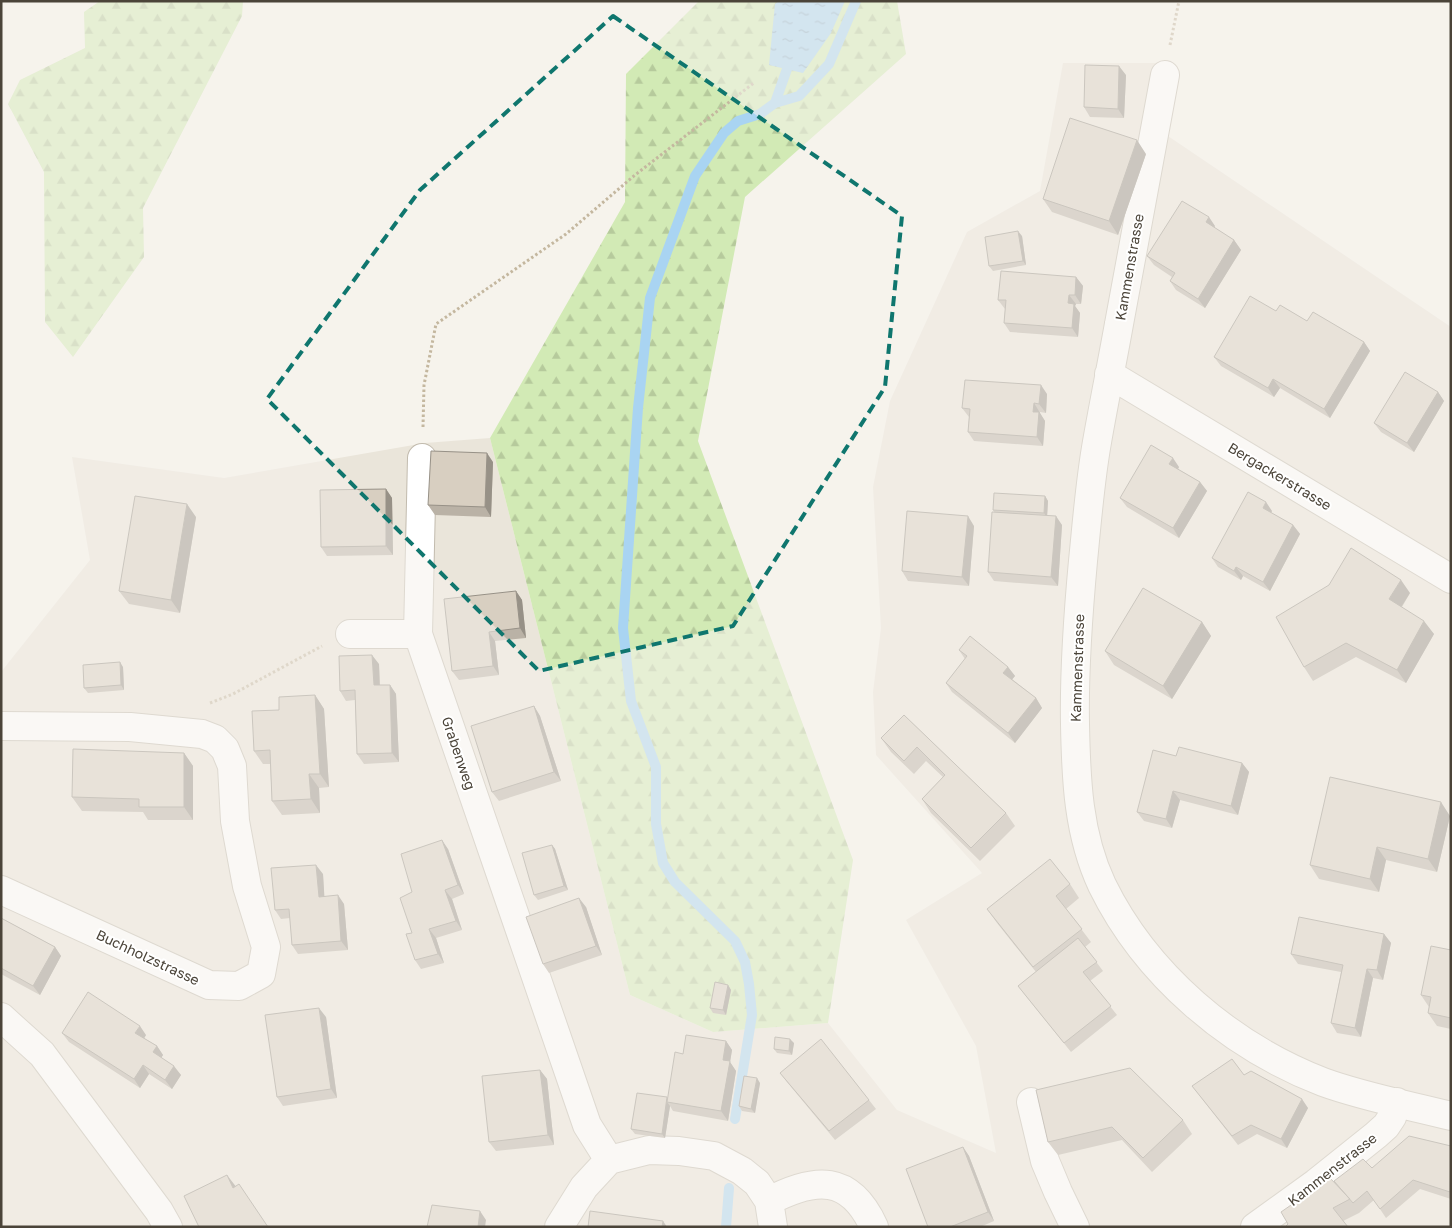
<svg xmlns="http://www.w3.org/2000/svg" width="1452" height="1228" font-family="'Golos Text',sans-serif">
<style>
.residential{fill:#eae5da}
.forest{fill:url(#forest-firs)}
.water{fill:url(#water-ripples)}
.lines{fill:none;stroke-linecap:round;stroke-linejoin:round}
.stream{stroke:#a9d4f2;stroke-width:10}
.minor-casing{stroke:#c2bbae;stroke-width:30}
.path{stroke:#c4b79f;stroke-width:3;stroke-dasharray:2.5 2.5;stroke-linecap:butt}
.minor{stroke:#fff;stroke-width:28}
.wall{fill:#bab2a6}
.shaded-wall{fill:#979187}
.building{fill:#d8cfc1;stroke:#979187}
.marked{fill:none;stroke:#0f766e;stroke-width:4;stroke-dasharray:10 6;stroke-linejoin:round}
.labels{text-anchor:middle;dominant-baseline:central;stroke-width:4;stroke-linejoin:round;paint-order:stroke}
.street-label{font-size:14px;fill:#4b4439;stroke:#fff}
</style>
<defs>
<pattern id="forest-firs" width="22" height="20" patternUnits="userSpaceOnUse" patternTransform="scale(1.25)"><rect width="22" height="20" fill="#d2eab5"/><path d="M5 1l3.5 6h-7zM16 11l3.5 6h-7z" fill="#b6ca9c"/></pattern>
<pattern id="water-ripples" width="26" height="14" patternUnits="userSpaceOnUse" patternTransform="scale(1.25)"><rect width="26" height="14" fill="#a9d4f2"/><path d="M2 4q2-2 4 0t4 0M15 11q2-2 4 0t4 0" fill="none" stroke="#8caec5"/></pattern>
</defs>
<rect width="100%" height="100%" fill="#f6f3ec"/>
<!-- residential -->
<path class="residential" d="M1063 63H1159L1165 134 1451 327V1227H1V672L90 560 72 457 224 478 425 443 490 438 630 995 713 1032 828 1023 897 1110 996 1153 976 1046 906 920 982 873 876 755 873 692 881 628 873 487 890 401 967 232 1040 191Z"/>
<!-- forest -->
<path class="forest" d="M100 1H243L242 16 143 208 144 257 73 357 45 322 44 172 8 104 20 80 85 48 84 12Z
M699 1H897L906 54 745 197 698 441 853 860 828 1023 713 1032 630 995 490 438 625 202 626 74Z"/>
<!-- water -->
<path class="water" d="M779 1H845L831 33 803 73 769 65 775 4Z"/>
<g class="lines">
<!-- stream -->
<path class="stream" d="M775 103 787 69
M735 1119 752 1015 749 984 745 962 735 941 675 882 663 863 656 824V767L631 701 623 628 638 408 650 298 695 176 724 133 738 121 760 114 775 103 799 96 829 64 856 1
M726 1227 729 1188"/>
<defs>
<path id="minor" d="M1165 75C1149 158 1134 241 1119 324 1112 363 1104 402 1097 442 1090 481 1087 521 1083 561 1078 615 1074 669 1075 724 1076 779 1078 834 1102 885 1146 975 1230 1046 1323 1082 1364 1097 1408 1105 1451 1116
M1109 374 1451 579
M350 634H418L587 1125 609 1160
M418 634 422 458
M1 726 130 727 202 734 215 739 225 749 232 766 235 821 247 886 266 947 261 974 239 986 209 985 1 890
M1 1017 42 1054 159 1211 168 1227
M1031 1102 1045 1161 1058 1192 1075 1227
M769 1201C815 1177 850 1174 874 1227
M559 1227 584 1187 609 1160 649 1150 679 1151 714 1156 742 1171 757 1183 769 1201 773 1227
M1255 1227 1316 1183 1376 1135 1386 1126 1392 1117 1397 1102"/>
</defs>
<!-- minor casing -->
<use href="#minor" class="minor-casing"/>
<!-- path -->
<path class="path" d="M1170 45 1179 1
M423 427 424 385 436 324 566 234 635 175 755 82
M210 703 233 694 322 646"/>
<!-- minor -->
<use href="#minor" class="minor"/>
</g>
<!-- wall -->
<path class="wall" d="M1126 75 1124 118 1090 117 1084 107Z
M1146 154 1118 235 1052 212 1043 199Z
M1215 226 1214 228 1234 240 1241 250 1205 308 1176 290 1170 281 1172 277 1154 265 1147 256Z
M1022 236 1026 265 993 271 989 266Z
M1076 277 1083 286 1081 304H1076L1075 306 1080 313 1078 337 1010 332 1004 323 1005 309 998 300Z
M1276 311 1307 321 1364 342 1370 351 1330 418 1280 388 1274 397 1221 366 1214 357Z
M1438 392 1444 401 1414 452 1381 432 1374 423Z
M1047 394 1046 413 1040 412V414L1045 421 1043 446 974 441 968 432 969 417 962 408Z
M493 462 491 517 435 515 428 505Z
M1179 467 1178 469 1200 482 1207 491 1179 538 1127 507 1120 498Z
M386 489 392 498 393 555 327 556 321 547Z
M1045 496 1048 501 1047 516 1062 525 1058 586 994 581 988 572 994 512 993 510Z
M1272 511 1271 513 1293 525 1300 534 1270 591 1243 576 1241 580 1218 567 1212 558Z
M196 517 180 613 129 604 119 591Z
M974 526 969 586 908 581 902 571Z
M516 591 522 600 526 638 495 641 499 675 459 680 452 671Z
M1410 593 1402 607 1434 634 1406 683 1356 657 1313 681 1304 667Z
M1202 622 1211 636 1172 699 1114 665 1105 651Z
M959 650 1008 667 1015 676 1012 679 1036 698 1042 708 1015 743 952 692 946 683 965 659Z
M379 664 380 685H390L396 694 399 762 364 764 357 754 355 700 346 701 340 691Z
M123 667 124 690 88 693 84 688Z
M315 695 324 709 329 787 319 788 320 813 282 815 272 801 270 764H263L254 751 279 710Z
M534 706 540 716 561 781 499 801 492 792Z
M904 715 1006 813 1015 826 980 861 931 813 922 799 943 777 926 761 914 774 891 752 881 738Z
M184 753 193 766V820H148L143 812 82 811 72 797Z
M1176 756 1242 763 1249 772 1238 815 1180 800 1172 828 1144 821 1137 812Z
M1450 816 1437 872 1386 860 1379 892 1319 879 1310 865Z
M552 845 555 849 568 890 538 900 534 895Z
M448 849 464 894 452 899 462 930 436 938 444 963 421 969 415 960 412 933V892Z
M323 874 324 896 344 904 348 950 298 954 292 945 290 918 281 919 275 910Z
M1070 884 1079 898 1066 909 1091 942 1085 947 1103 971 1090 981 1117 1015 1071 1052 1025 995 1018 986 1036 972 997 923 987 909Z
M586 907 602 955 549 973 543 964Z
M1 918 55 947 61 956 40 995 1 974Z
M1384 934 1391 943 1383 980 1373 978 1361 1037 1337 1033 1331 1023 1341 972 1298 964 1291 954Z
M1451 950V1029L1437 1026 1428 1013 1429 1007 1421 995Z
M728 985 731 990 726 1015 713 1013 710 1008Z
M326 1017 337 1098 283 1106 277 1097Z
M62 1033 146 1035 144 1038 157 1046 163 1055 161 1058 181 1075 172 1089 149 1074 140 1088 69 1042Z
M726 1041 732 1050 730 1062 736 1071 728 1121 673 1111 670 1106 665 1138 635 1134 631 1129 668 1098 683 1054Z
M794 1043 792 1055 777 1053 774 1049Z
M540 1070 547 1079 554 1145 496 1151 489 1142Z
M780 1073 869 1100 876 1109 835 1140 787 1082Z
M1244 1075 1308 1108 1287 1148 1257 1134 1238 1145 1192 1086Z
M760 1083 755 1113 742 1111 739 1106Z
M1036 1090 1183 1120 1192 1134 1152 1172 1122 1140 1058 1155 1048 1142Z
M1451 1146V1199L1420 1189 1386 1218 1374 1200 1359 1213 1343 1221 1288 1224 1334 1181 1372 1168Z
M963 1147 969 1156 994 1221 980 1227H928Z"/>
<!-- shaded-wall -->
<path class="shaded-wall" d="M1119 66 1126 75 1124 118 1118 109Z
M1137 140 1146 154 1118 235 1109 221Z
M1209 217 1215 226 1212 231 1206 222Z
M1018 231 1022 236 1026 265 1023 261Z
M1234 240 1241 250 1205 308 1198 299Z
M1076 277 1083 286 1081 304 1075 295Z
M1069 295 1076 304 1075 306 1080 313 1078 337 1072 328 1068 303Z
M1364 342 1370 351 1330 418 1324 409Z
M1273 379 1280 388 1274 397 1268 388Z
M1041 385 1047 394 1046 413 1039 404Z
M1438 392 1444 401 1414 452 1407 443Z
M1034 403 1045 421 1043 446 1037 437 1033 412Z
M487 453 493 462 491 517 485 507Z
M1173 458 1179 467 1176 473 1169 464Z
M1200 482 1207 491 1179 538 1173 528Z
M386 489 392 498 393 555 386 546Z
M1045 496 1048 501 1047 518 1044 513Z
M1266 502 1272 511 1269 517 1263 508Z
M187 504 196 517 180 613 171 600Z
M968 516 974 526 969 586 962 577Z
M1056 516 1062 525 1058 586 1051 577Z
M1293 525 1300 534 1270 591 1263 582Z
M1236 567 1243 576 1241 580 1234 571Z
M1401 580 1410 593 1398 612 1389 599Z
M516 591 522 600 526 638 520 628Z
M1424 621 1434 634 1406 683 1397 670Z
M1202 622 1211 636 1172 699 1163 686Z
M489 632 495 641 499 675 493 666Z
M372 655 379 664 380 695 374 685Z
M120 662 123 667 124 690 121 685Z
M1008 667 1015 676 1010 682 1003 673Z
M390 685 396 694 399 762 392 753Z
M315 695 324 709 329 787 320 774Z
M1036 698 1042 708 1015 743 1008 733Z
M534 706 540 716 561 781 554 772Z
M184 753 193 766V820L184 807Z
M1242 763 1249 772 1238 815 1231 806Z
M309 774 319 788 320 813 311 799Z
M1173 791 1180 800 1172 828 1166 819Z
M1441 802 1450 816 1437 872 1428 859Z
M442 840 448 849 464 894 458 885Z
M552 845 555 849 568 890 564 886Z
M1377 847 1386 860 1379 892 1370 879Z
M316 865 323 874 325 906 319 897Z
M445 890 452 899 462 930 456 921Z
M338 895 344 904 348 950 341 941Z
M579 898 586 907 602 955 596 946Z
M429 929 436 938 444 963 438 954Z
M1384 934 1391 943 1383 980 1377 970Z
M55 947 61 956 40 995 33 986Z
M1367 969 1373 978 1361 1037 1355 1028Z
M728 985 731 990 726 1015 723 1010Z
M319 1008 326 1017 337 1098 331 1089Z
M140 1026 146 1035 142 1042 135 1033Z
M790 1039 794 1043 792 1055 789 1051Z
M726 1041 732 1050 730 1062 736 1071 728 1121 721 1111 723 1060Z
M157 1046 163 1055 159 1061 153 1052Z
M143 1065 149 1074 140 1088 134 1079Z
M174 1066 181 1075 172 1089 165 1080Z
M540 1070 547 1079 554 1145 548 1135Z
M757 1078 760 1083 755 1113 751 1109Z
M667 1097V1102L670 1106 665 1138 662 1134Z
M1302 1099 1308 1108 1287 1148 1281 1139Z
M963 1147 969 1156 994 1221 988 1212Z
M227 1175 237 1188H233Z
M480 1211 486 1220 485 1227H478Z
M663 1221 667 1227H662Z"/>
<!-- building -->
<path class="building" d="M1085 65 1119 66 1118 109 1084 107Z
M1070 118 1137 140 1109 221 1043 199Z
M1182 201 1209 217 1206 222 1234 240 1198 299 1170 281 1175 273 1147 256Z
M1018 231 1023 261 989 266 985 237Z
M1001 271 1076 277 1075 295H1069L1068 303 1074 304 1072 328 1004 323 1006 300H998Z
M1250 296 1276 311 1280 305 1307 321 1313 312 1364 342 1324 409 1273 379 1268 388 1214 357Z
M1405 372 1438 392 1407 443 1374 423Z
M965 380 1041 385 1039 404 1034 403 1033 412H1039L1037 437 968 432 970 409 962 408Z
M1151 445 1173 458 1169 464 1200 482 1173 528 1120 498Z
M431 451 487 453 485 507 428 505Z
M386 489V546L321 547 320 490Z
M1248 492 1266 502 1263 508 1293 525 1263 582 1236 567 1234 571 1212 558Z
M994 493 1045 496 1044 513 993 510Z
M135 496 187 504 171 600 119 591Z
M907 511 968 516 962 577 902 571Z
M992 512 1056 516 1051 577 988 572Z
M1351 548 1401 580 1389 599 1424 621 1397 670 1346 643 1304 667 1276 617 1329 585Z
M1143 588 1202 622 1163 686 1105 651Z
M516 591 520 628 489 632 493 666 452 671 444 599Z
M970 636 1008 667 1003 673 1036 698 1008 733 946 683 967 656 959 650Z
M372 655 374 685H390L392 753 357 754 355 690 340 691 339 656Z
M120 662 121 685 84 688 83 665Z
M315 695 320 774H309L311 799 272 801 270 750 254 751 252 711 279 710V697Z
M534 706 554 772 492 792 471 726Z
M904 715 1006 813 971 848 922 799 945 775 917 747 904 761 881 738Z
M1179 747 1242 763 1231 806 1173 791 1166 819 1137 812 1153 750 1176 756Z
M73 749 184 753V807H139V799L72 797Z
M1330 777 1441 802 1428 859 1377 847 1370 879 1310 865Z
M442 840 458 885 445 890 456 921 429 929 438 954 415 960 406 934 412 933 400 898 412 892 401 854Z
M552 845 564 886 534 895 522 853Z
M1050 859 1070 884 1056 896 1082 929 1033 967 987 909Z
M316 865 319 897 338 895 341 941 292 945 289 909 275 910 271 868Z
M579 898 596 946 543 964 526 917Z
M1299 917 1384 934 1377 970 1367 969 1355 1028 1331 1023 1343 965 1291 954Z
M1 918 55 947 33 986 1 968Z
M1078 938 1097 962 1083 972 1111 1006 1064 1043 1018 986Z
M1431 946 1451 950V1018L1428 1013 1431 997 1421 995Z
M715 982 728 985 723 1010 710 1008Z
M88 992 140 1026 135 1033 157 1046 153 1052 174 1066 165 1080 143 1065 134 1079 62 1033Z
M319 1008 331 1089 277 1097 265 1015Z
M686 1035 726 1041 723 1060 730 1061 721 1111 667 1102 675 1052 683 1054Z
M775 1037 790 1039 789 1051 774 1049Z
M821 1039 869 1100 829 1131 780 1073Z
M1232 1059 1244 1075 1251 1071 1302 1099 1281 1139 1251 1125 1232 1136 1192 1086Z
M1130 1068 1183 1120 1143 1158 1112 1127 1048 1142 1036 1090Z
M540 1070 548 1135 489 1142 482 1076Z
M744 1076 757 1078 751 1109 739 1106Z
M637 1093 667 1097 662 1134 631 1129Z
M1409 1136 1451 1146 1450 1192 1413 1180 1380 1209 1367 1191 1353 1203 1334 1181 1363 1159 1372 1168Z
M963 1147 988 1212 950 1227H928L906 1169Z
M227 1175 233 1188 239 1184 268 1227H199L184 1196Z
M1330 1178 1350 1199 1333 1208 1348 1227H1285L1288 1224 1281 1212Z
M432 1205 480 1211 478 1227H427Z
M590 1211 663 1221 662 1227H588Z"/>
<!-- marked area -->
<path d="M0 0H1452V1228H0ZM613 16 902 216 885 387 733 626 539 671 267 399 420 190Z" fill="#f6f3ec" fill-opacity=".55" fill-rule="evenodd"/>
<path class="marked" d="M613 16 902 216 885 387 733 626 539 671 267 399 420 190Z"/>
<g class="labels">
<!-- street labels -->
<g class="street-label">
<text transform="translate(1129 267) rotate(-80)">Kammenstrasse</text>
<text transform="translate(1280 476) rotate(31)">Bergackerstrasse</text>
<text transform="translate(1077 668) rotate(-88)">Kammenstrasse</text>
<text transform="translate(459 753) rotate(71)">Grabenweg</text>
<text transform="translate(148 957) rotate(25)">Buchholzstrasse</text>
<text transform="translate(1332 1169) rotate(-38)">Kammenstrasse</text>
</g>
</g>
<!-- border -->
<rect width="1452" height="1228" fill="none" stroke="#4b4439" stroke-width="5"/>
</svg>
